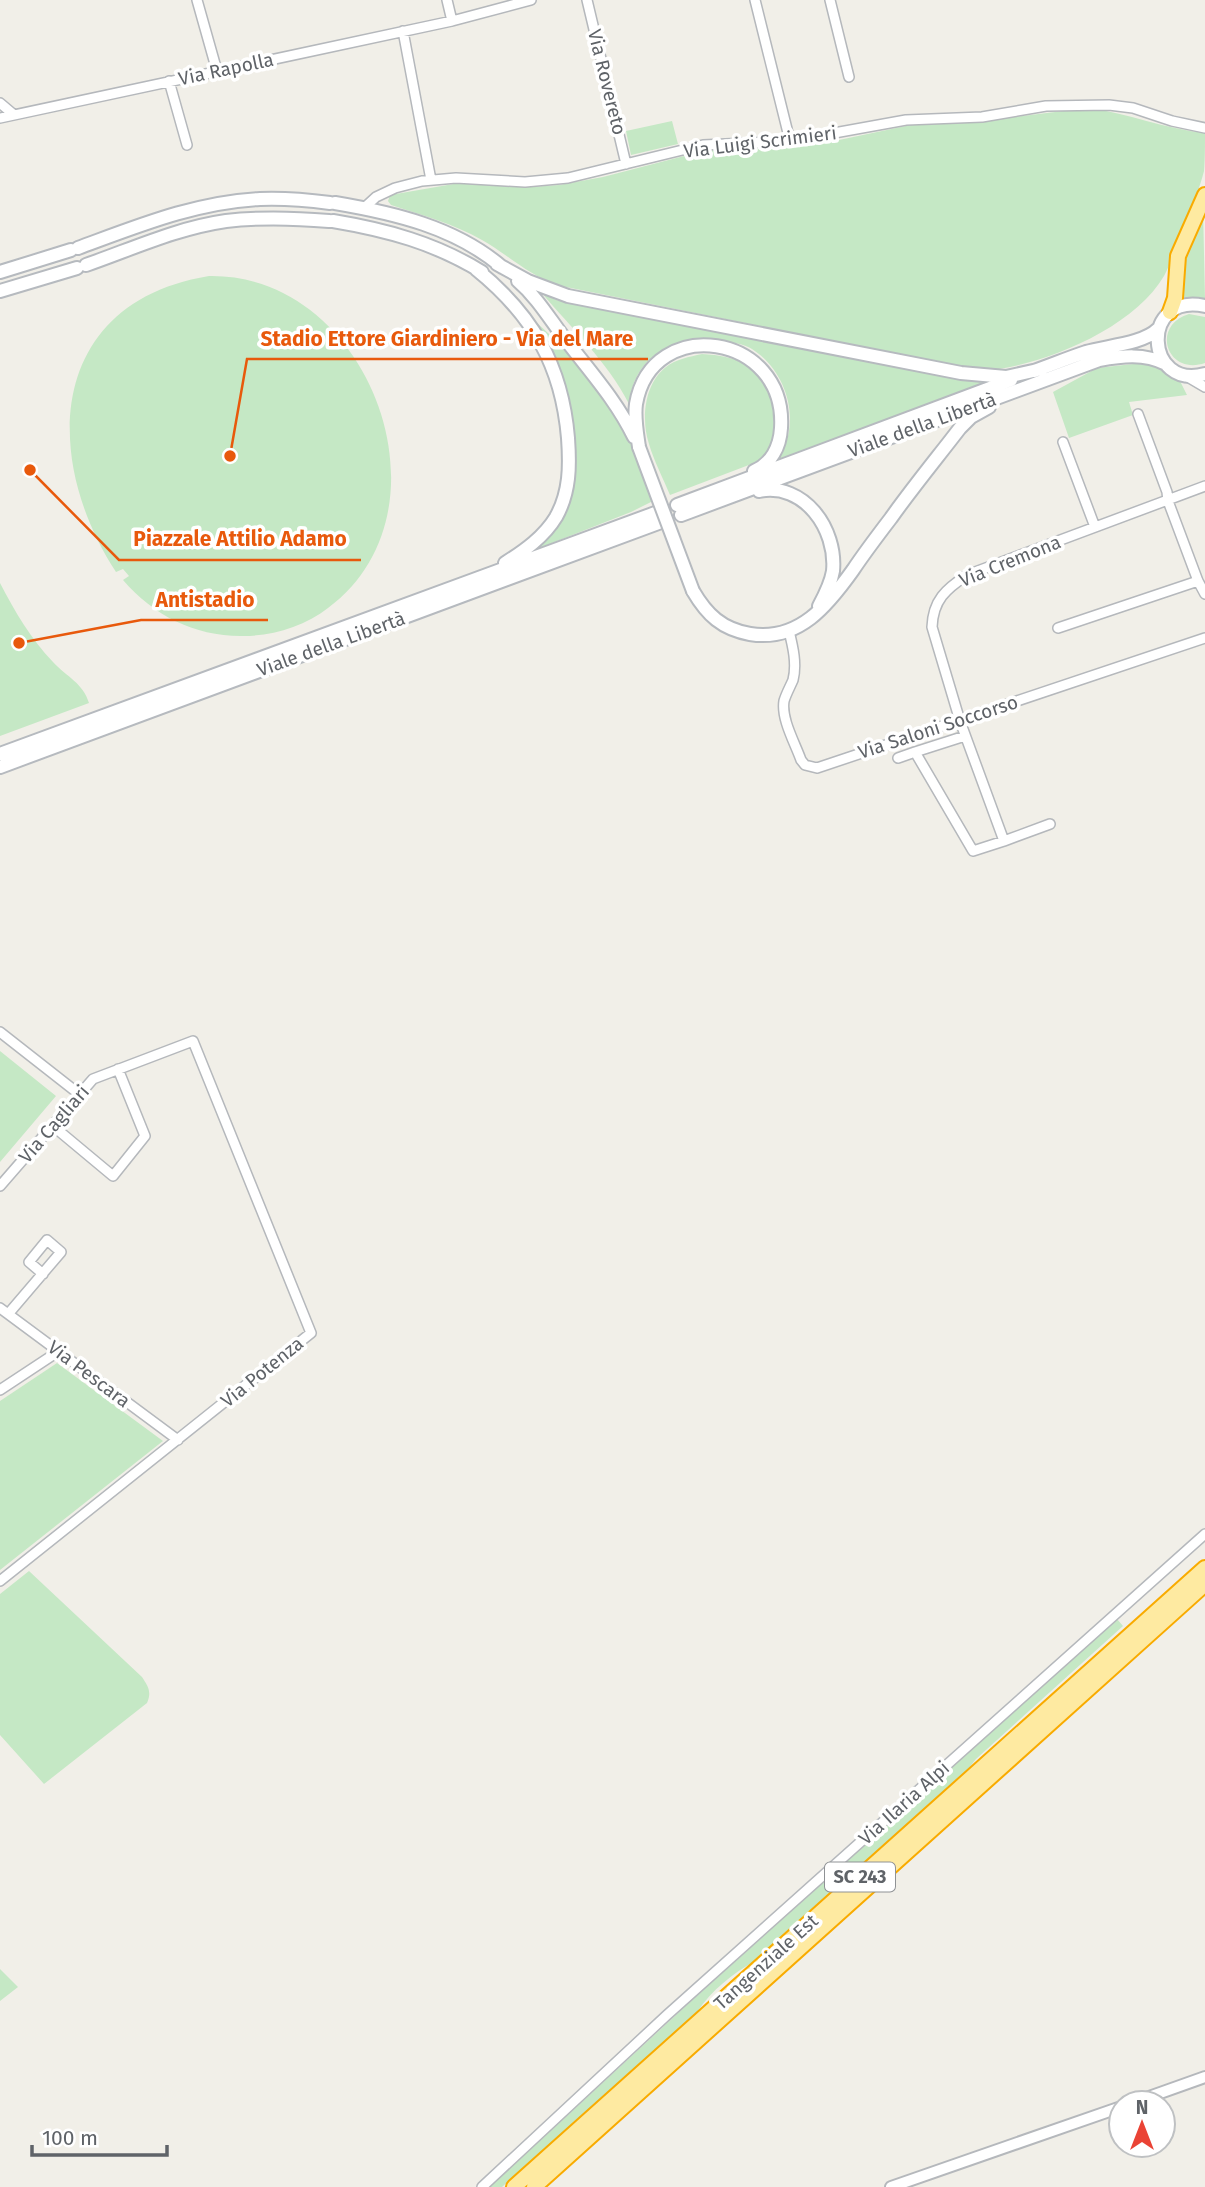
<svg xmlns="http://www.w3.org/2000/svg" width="1205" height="2187" font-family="'Fira Sans',sans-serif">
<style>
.green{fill:#c5e8c5}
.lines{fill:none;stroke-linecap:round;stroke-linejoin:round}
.minor-casing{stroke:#b5b8bc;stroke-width:12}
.tertiary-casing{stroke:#b5b8bc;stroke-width:14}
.secondary-casing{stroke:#b6babf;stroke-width:16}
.trunk-casing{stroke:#f9ab00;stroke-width:18}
.minor{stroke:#fff;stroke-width:9}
.tertiary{stroke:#fff;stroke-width:10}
.secondary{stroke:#fff;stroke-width:12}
.trunk{stroke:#feeaa1;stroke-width:14}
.secondary-bridge-casing{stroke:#b6babf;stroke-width:16;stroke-linecap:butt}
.secondary-bridge{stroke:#fff;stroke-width:12}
.labels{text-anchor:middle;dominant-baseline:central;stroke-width:7;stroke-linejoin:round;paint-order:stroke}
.shield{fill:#fff;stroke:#8f9295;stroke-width:2}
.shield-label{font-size:18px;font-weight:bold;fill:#5f6368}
.street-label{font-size:19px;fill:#5f6368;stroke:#fff}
.leader{fill:none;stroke:#e8590c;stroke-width:2.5}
.callout-dot{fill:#e8590c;stroke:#fff;stroke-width:2.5}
.callout-label{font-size:21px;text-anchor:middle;font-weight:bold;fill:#e8590c;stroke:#fff;stroke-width:7;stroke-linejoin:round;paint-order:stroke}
</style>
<rect width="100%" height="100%" fill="#f1efe8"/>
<!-- green -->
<path class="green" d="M1088 108C1128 113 1165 129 1205 133 1205 145 1205 160 1204 171 1200 188 1192 205 1185 221 1179 239 1173 259 1164 276 1133 329 1042 366 984 371L556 285C528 274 508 255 482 240 454 224 422 215 391 205L388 201 390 195 465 182 531 187 559 185 603 177 715 148 820 144 920 123 997 119Z
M672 121 678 144 631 155 626 131Z
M1203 208 1205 299 1180 297 1182 271Z
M209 276C370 273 459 511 328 608 305 626 273 636 244 636 196 637 154 616 123 580L129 576 123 569 116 572C40 456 49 302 209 276Z
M541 292 556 300 867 360 992 380 775 461C779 455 784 449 786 443 798 409 782 368 752 349 744 344 731 342 722 341 676 335 634 354 629 404 607 361 572 329 541 292Z
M1189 314 1205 317V363C1167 376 1150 326 1189 314Z
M530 317C565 347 600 384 622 425 635 448 643 476 653 501L631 512 529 552C542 541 555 532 563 517 584 480 575 408 560 369 553 350 541 334 530 317Z
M702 354C719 355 735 357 749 367 779 388 786 434 762 460L670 495C663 478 654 461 649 444 641 420 644 384 666 367 676 359 689 357 702 354Z
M1151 362 1180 381 1187 395 1129 402 1133 415 1069 438 1053 392 1097 368Z
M0 583C15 612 31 639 53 662 67 677 83 683 89 703L0 736Z
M0 1051 56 1096 0 1162Z
M57 1363 163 1441 0 1570V1401Z
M29 1571 142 1677C148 1686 152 1692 147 1703L44 1784 0 1735V1594Z
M1117 1619 1123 1626 976 1759 969 1768 755 1961C732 1974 712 1990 697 2012L502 2187H490L689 2003Z
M0 1969 18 1987 0 2001Z"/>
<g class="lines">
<defs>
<path id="minor" d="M197 0 217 71
M447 0 452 21
M587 0 626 164
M755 0 790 141
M830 0 849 77
M403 31 431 180
M169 81 187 145
M0 103 13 114
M0 118 452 21 531 0
M364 208 376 197 395 188 422 181 456 178 525 182 568 178 703 145 790 141 906 120 982 117 1046 106 1109 105 1133 108 1172 121 1205 128
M1188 377 1205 387
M1138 414 1167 492 1168 501 1198 581 1205 594
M1063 442 1095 527
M1058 628 1198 581
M789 631C793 647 797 664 793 680 790 687 786 694 784 701 781 719 795 743 801 760L805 765 817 768 1205 638
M965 736 915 752 973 851 1004 841 960 721 932 627C933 600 946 589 967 575L1205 486
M898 758 915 752
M1004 841 1050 824
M0 1032 79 1094
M53 1126 113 1176 145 1136 118 1069
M0 1186 93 1079 193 1041 311 1333 0 1581
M0 1308 178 1440
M9 1313 61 1252 47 1240 29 1262 43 1274
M0 1390 59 1351
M482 2187 667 2015 1205 1534"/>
<path id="tertiary" d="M1132 2103 1205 2077
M891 2187 1121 2107"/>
<path id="secondary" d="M335 203C394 213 455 227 502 267
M333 221C387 230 435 243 482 272
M78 248C138 226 196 202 260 199 284 198 307 200 330 203
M497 264 528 281 568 296 961 373 1006 377 1042 369
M86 265C132 249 177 228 226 221 260 217 294 218 329 221
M476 269C533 315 562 366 568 438 570 466 570 492 556 517 544 537 524 551 505 563
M0 272 71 250
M518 281C539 299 552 323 569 344 593 375 617 402 634 437
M0 291 77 268
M1205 306C1139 292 1145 391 1205 374
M1034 371C1051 365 1068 358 1086 352 1106 346 1143 344 1158 329
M639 447C637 433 634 418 636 404 652 313 787 333 781 428 780 447 771 464 754 471
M759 491C804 482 837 529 833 571 831 583 825 595 819 606
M677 505 1011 380
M681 515 1099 360C1122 356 1144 353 1166 364
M693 591C707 615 722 629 750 634 799 642 828 605 853 570 865 552 878 535 891 518 913 487 937 458 960 428L971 417 989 407
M0 754 658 512
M0 767 661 522"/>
<path id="trunk" d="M1170 312 1175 298 1178 256 1205 195
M514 2187 1205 1568
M534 2187 1205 1584"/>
</defs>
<!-- minor casing -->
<use href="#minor" class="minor-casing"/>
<!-- tertiary casing -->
<use href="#tertiary" class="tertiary-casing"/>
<!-- secondary casing -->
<use href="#secondary" class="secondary-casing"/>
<!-- trunk casing -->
<use href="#trunk" class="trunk-casing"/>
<!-- minor -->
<use href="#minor" class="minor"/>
<!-- tertiary -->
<use href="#tertiary" class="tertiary"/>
<!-- secondary -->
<use href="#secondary" class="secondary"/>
<!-- trunk -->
<use href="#trunk" class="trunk"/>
<defs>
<path id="secondary-bridge" d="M639 447 693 591"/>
</defs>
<!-- secondary-bridge casing -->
<use href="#secondary-bridge" class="secondary-bridge-casing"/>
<!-- secondary-bridge -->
<use href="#secondary-bridge" class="secondary-bridge"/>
</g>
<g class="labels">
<!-- shield labels -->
<rect class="shield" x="825" y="1862.5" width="70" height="29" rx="5"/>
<g class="shield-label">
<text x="860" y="1877">SC 243</text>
</g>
<!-- street labels -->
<g class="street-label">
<text transform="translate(226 69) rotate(-12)">Via Rapolla</text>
<text transform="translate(607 82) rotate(76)">Via Rovereto</text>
<text transform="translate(760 142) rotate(-7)">Via Luigi Scrimieri</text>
<text transform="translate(922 425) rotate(-20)">Viale della Libertà</text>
<text transform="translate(1010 561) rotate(-22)">Via Cremona</text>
<text transform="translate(331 644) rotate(-20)">Viale della Libertà</text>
<text transform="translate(938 727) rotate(-18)">Via Saloni Soccorso</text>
<text transform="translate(54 1124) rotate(-49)">Via Cagliari</text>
<text transform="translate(262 1372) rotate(-39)">Via Potenza</text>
<text transform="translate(89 1374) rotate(37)">Via Pescara</text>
<text transform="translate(904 1803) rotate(-42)">Via Ilaria Alpi</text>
<text transform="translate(766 1962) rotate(-42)">Tangenziale Est</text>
</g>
</g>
<!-- callouts -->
<path class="leader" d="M230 456L247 359H648M30 470L119 560H361M19 643L141 620H268"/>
<g class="callout-dot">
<circle cx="230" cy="456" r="7"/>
<circle cx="30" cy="470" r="7"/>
<circle cx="19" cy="643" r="7"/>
</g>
<g class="callout-label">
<text x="447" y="346">Stadio Ettore Giardiniero - Via del Mare</text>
<text x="240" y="546">Piazzale Attilio Adamo</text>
<text x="205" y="607">Antistadio</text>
</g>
<!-- north arrow -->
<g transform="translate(1142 2124)"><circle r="33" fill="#ffffff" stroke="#bfc1c3" stroke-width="2"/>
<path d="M0-5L12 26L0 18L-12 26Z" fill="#ea4335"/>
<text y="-10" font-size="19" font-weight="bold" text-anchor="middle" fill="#5f6368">N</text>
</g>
<!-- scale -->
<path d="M32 2145v10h135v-10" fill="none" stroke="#5f6368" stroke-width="3.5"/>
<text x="42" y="2145" font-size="21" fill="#5f6368" stroke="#ffffff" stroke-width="5" paint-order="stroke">100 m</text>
</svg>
